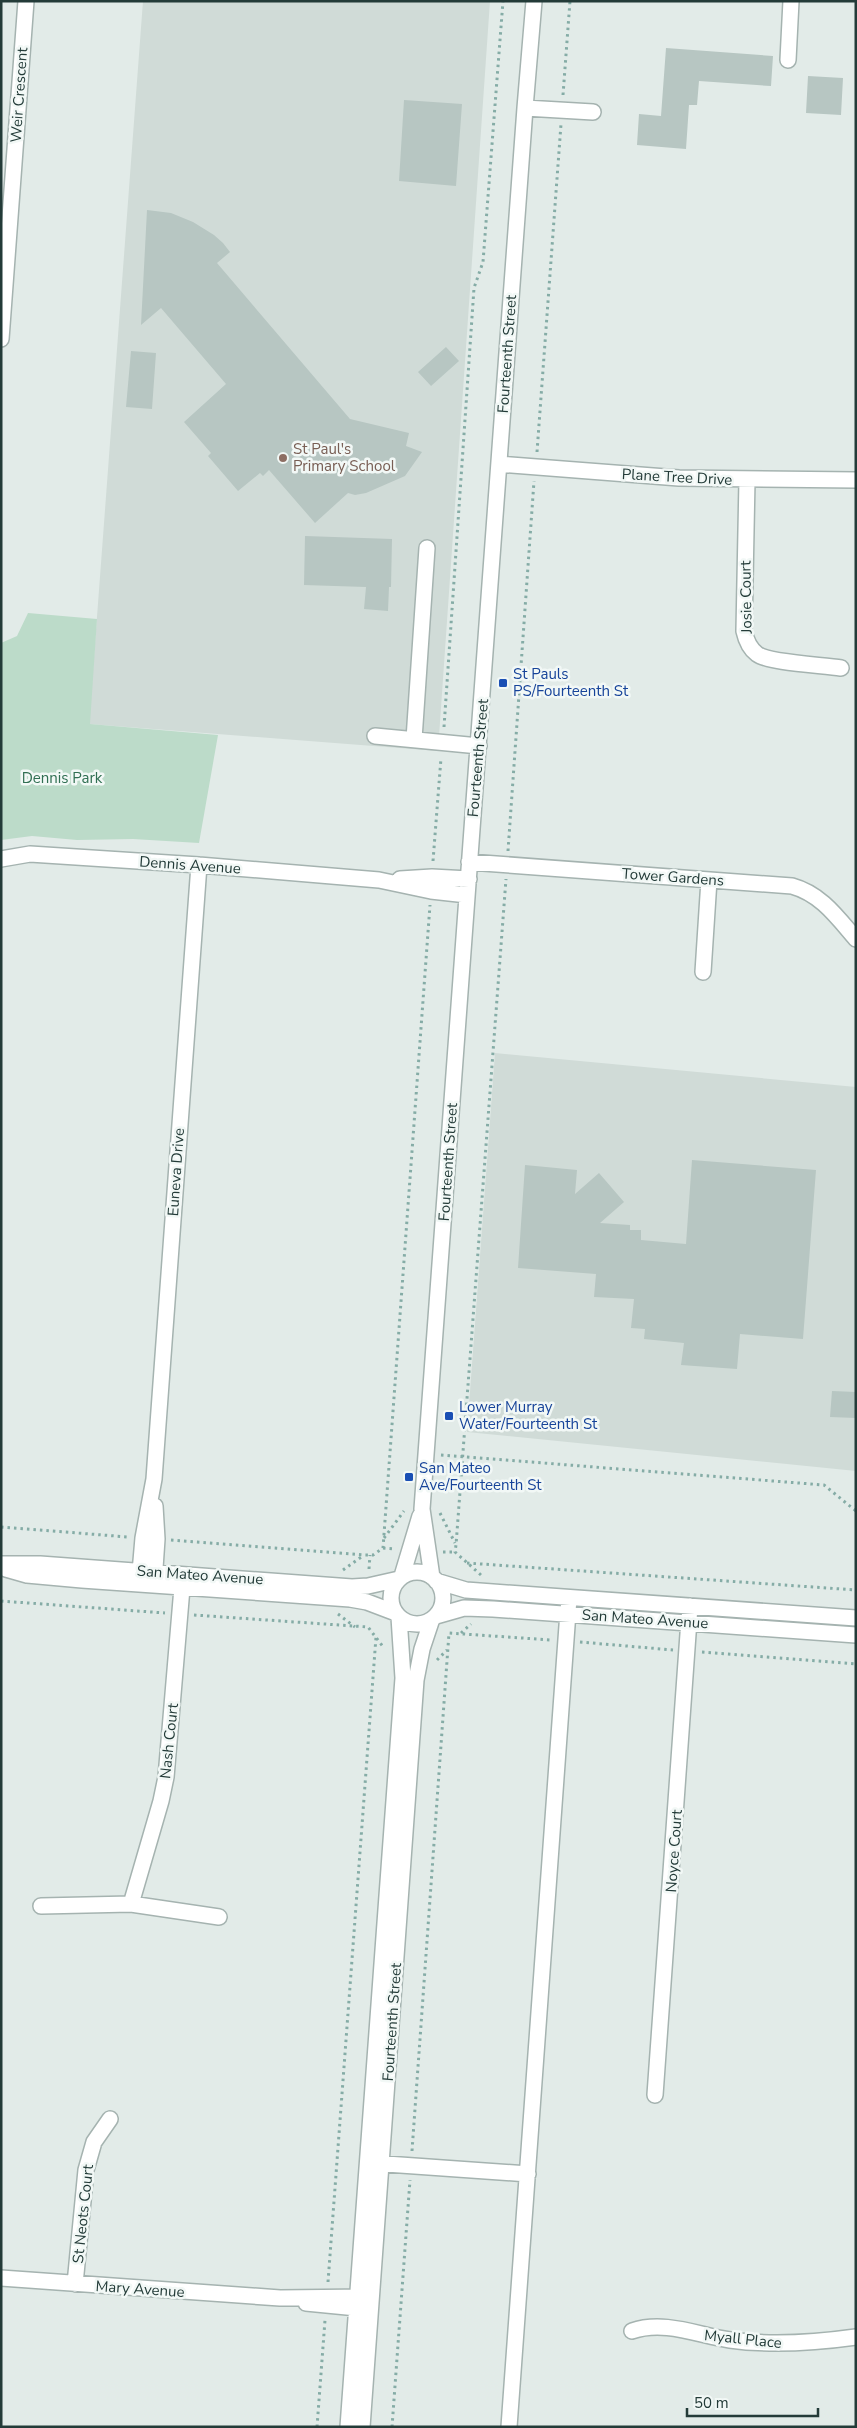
<svg xmlns="http://www.w3.org/2000/svg" width="857" height="2428" font-family="'Nunito Sans',sans-serif">
<style>
.built{fill:#d0dbd7}
.green{fill:#bcdbc9}
.building{fill:#b7c6c2}
.lines{fill:none;stroke-linecap:round;stroke-linejoin:round}
.minor-casing{stroke:#a5b3b0;stroke-width:18}
.path{stroke:#85aca6;stroke-width:3;stroke-dasharray:2.5 4;stroke-linecap:butt}
.minor{stroke:#fff;stroke-width:15}
.education-dot{fill:#8d6e63;stroke:#f2f8f6;stroke-width:2}
.transit-dot{fill:#1a4fb4;stroke:#f2f8f6;stroke-width:2}
.labels{text-anchor:middle;dominant-baseline:central;stroke-width:5;stroke-linejoin:round;paint-order:stroke}
.street-label{font-size:15px;fill:#233b38;stroke:#f2f8f6}
.education-label{font-size:15px;fill:#785e54;stroke:#f2f8f6;text-anchor:start}
.transit-label{font-size:15px;fill:#164399;stroke:#f2f8f6;text-anchor:start}
.park-label{font-size:15px;fill:#306f52;stroke:#f2f8f6}
</style>
<rect width="100%" height="100%" fill="#e2ebe8"/>
<!-- built -->
<path class="built" d="M143 1H490L438 751 89 724Z
M495 1053 856 1087V1471L467 1432Z"/>
<!-- green -->
<path class="green" d="M28 613 97 619 90 724 218 735 199 843 133 839 77 840 32 836 1 840V643L17 636Z"/>
<!-- building -->
<path class="building" d="M666 48 773 56 771 86 699 81 697 105H689L686 149 637 145 639 114 661 116Z
M808 76 843 78 841 115 806 113Z
M404 100 462 104 456 186 399 181Z
M147 210 171 213 193 222 214 235 223 243 230 252 217 263 350 419 409 433 406 446 422 452 405 476 366 493 355 495 348 493 315 523 269 470 263 476 260 473 238 491 208 456 211 453 184 422 226 384 161 308 141 325Z
M446 347 459 361 431 386 418 372Z
M131 351 156 353 152 409 126 407Z
M305 536 392 539 391 587H389L388 611 364 609 366 587 304 585Z
M692 1160 816 1170 803 1339 740 1334 737 1369 681 1365 684 1343 644 1339 645 1329 631 1328 634 1299 594 1297 596 1274 518 1268 525 1165 577 1170 575 1194 599 1173 624 1202 600 1223 630 1225V1230H641V1240L686 1244Z
M832 1391 856 1392V1418L830 1417Z"/>
<g class="lines">
<defs>
<path id="minor" d="M788 60 791 1
M525 108 593 112
M1 339 26 1
M499 464 679 478 856 480
M747 480 744 631C746 640 749 648 757 654 769 663 823 665 841 668
M375 736 479 746
M414 739 427 548
M1 859 30 854 199 865 379 880 431 891 467 895
M469 862 792 886C821 894 837 917 856 939
M400 879 432 877 469 879
M703 972 709 880
M1 1564H40L352 1587 368 1586 399 1579
M6 1569 27 1575 82 1580 350 1599 367 1602 396 1613
M391 1598a26 26 0 1 1 52 0a26 26 0 1 1-52 0Z
M402 1576 420 1516
M432 1577 422 1509 525 108 534 1
M436 1581 466 1590 856 1618
M154 1583 157 1539 155 1506
M139 1584 143 1538 154 1479 199 865
M436 1616 464 1608 493 1609 856 1635
M131 1904 161 1801 166 1777 183 1576
M41 1906 131 1904 219 1917
M655 2095 690 1606
M372 2163 528 2174
M1 2278 280 2298 366 2297
M75 2284 86 2170 94 2142 110 2119
M306 2303 367 2309
M632 2331C664 2320 698 2335 730 2340 772 2346 813 2343 856 2337
M348 2427 403 1678 399 1617
M362 2427 416 1680 422 1649 432 1619
M509 2427 569 1598"/>
</defs>
<!-- minor casing -->
<use href="#minor" class="minor-casing"/>
<!-- path -->
<path class="path" d="M563 95 570 1
M537 452 561 124
M444 727 474 288 483 262 503 1
M508 851 534 481
M433 861 441 758
M441 1455 824 1485 856 1511
M440 1513 455 1543
M1 1527 128 1537
M384 1538 404 1511
M171 1540 365 1555H373L383 1548 430 905
M383 1548 395 1549
M443 1552H455
M467 1563 856 1590
M369 1569 370 1555
M343 1570 364 1555
M481 1575 455 1552 456 1545 506 879
M1 1601 165 1613
M338 1614 355 1627
M194 1615 368 1627 384 1648
M461 1633 471 1624
M580 1642 673 1650
M702 1652 856 1664
M437 1660 447 1650
M412 2151 449 1633 551 1640
M328 2282 376 1637
M317 2427 325 2320
M392 2427 410 2180"/>
<!-- minor -->
<use href="#minor" class="minor"/>
</g>
<!-- markers -->
<circle class="education-dot" cx="283" cy="458" r="5"/>
<g class="transit-dot">
<rect x="498" y="678" width="10" height="10" rx="2.5"/>
<rect x="444" y="1411" width="10" height="10" rx="2.5"/>
<rect x="404" y="1472" width="10" height="10" rx="2.5"/>
</g>
<g class="labels">
<!-- street labels -->
<g class="street-label">
<text transform="translate(19 95) rotate(-86)">Weir Crescent</text>
<text transform="translate(507 354) rotate(-86)">Fourteenth Street</text>
<text transform="translate(677 477) rotate(3)">Plane Tree Drive</text>
<text transform="translate(746 597) rotate(-91)">Josie Court</text>
<text transform="translate(478 758) rotate(-85)">Fourteenth Street</text>
<text transform="translate(190 865) rotate(4)">Dennis Avenue</text>
<text transform="translate(673 877) rotate(4)">Tower Gardens</text>
<text transform="translate(448 1162) rotate(-86)">Fourteenth Street</text>
<text transform="translate(176 1172) rotate(-86)">Euneva Drive</text>
<text transform="translate(200 1575) rotate(4)">San Mateo Avenue</text>
<text transform="translate(645 1619) rotate(4)">San Mateo Avenue</text>
<text transform="translate(169 1741) rotate(-84)">Nash Court</text>
<text transform="translate(674 1851) rotate(-86)">Noyce Court</text>
<text transform="translate(392 2022) rotate(-86)">Fourteenth Street</text>
<text transform="translate(83 2214) rotate(-84)">St Neots Court</text>
<text transform="translate(140 2289) rotate(4)">Mary Avenue</text>
<text transform="translate(743 2339) rotate(6)">Myall Place</text>
</g>
<!-- education labels -->
<g class="education-label">
<text x="293" y="449">St Paul's<tspan x="293" dy="17">Primary School</tspan></text>
</g>
<!-- transit labels -->
<g class="transit-label">
<text x="513" y="674">St Pauls<tspan x="513" dy="17">PS/Fourteenth St</tspan></text>
<text x="459" y="1407">Lower Murray<tspan x="459" dy="17">Water/Fourteenth St</tspan></text>
<text x="419" y="1468">San Mateo<tspan x="419" dy="17">Ave/Fourteenth St</tspan></text>
</g>
<!-- park labels -->
<g class="park-label">
<text x="62" y="778">Dennis Park</text>
</g>
</g>
<!-- border -->
<rect width="857" height="2428" fill="none" stroke="#233b38" stroke-width="5"/>
<!-- scale -->
<path d="M687 2408v8h131v-8" fill="none" stroke="#233b38" stroke-width="2.5"/>
<text x="694" y="2408" font-size="15" fill="#233b38" stroke="#f2f8f6" stroke-width="4" paint-order="stroke">50 m</text>
</svg>
